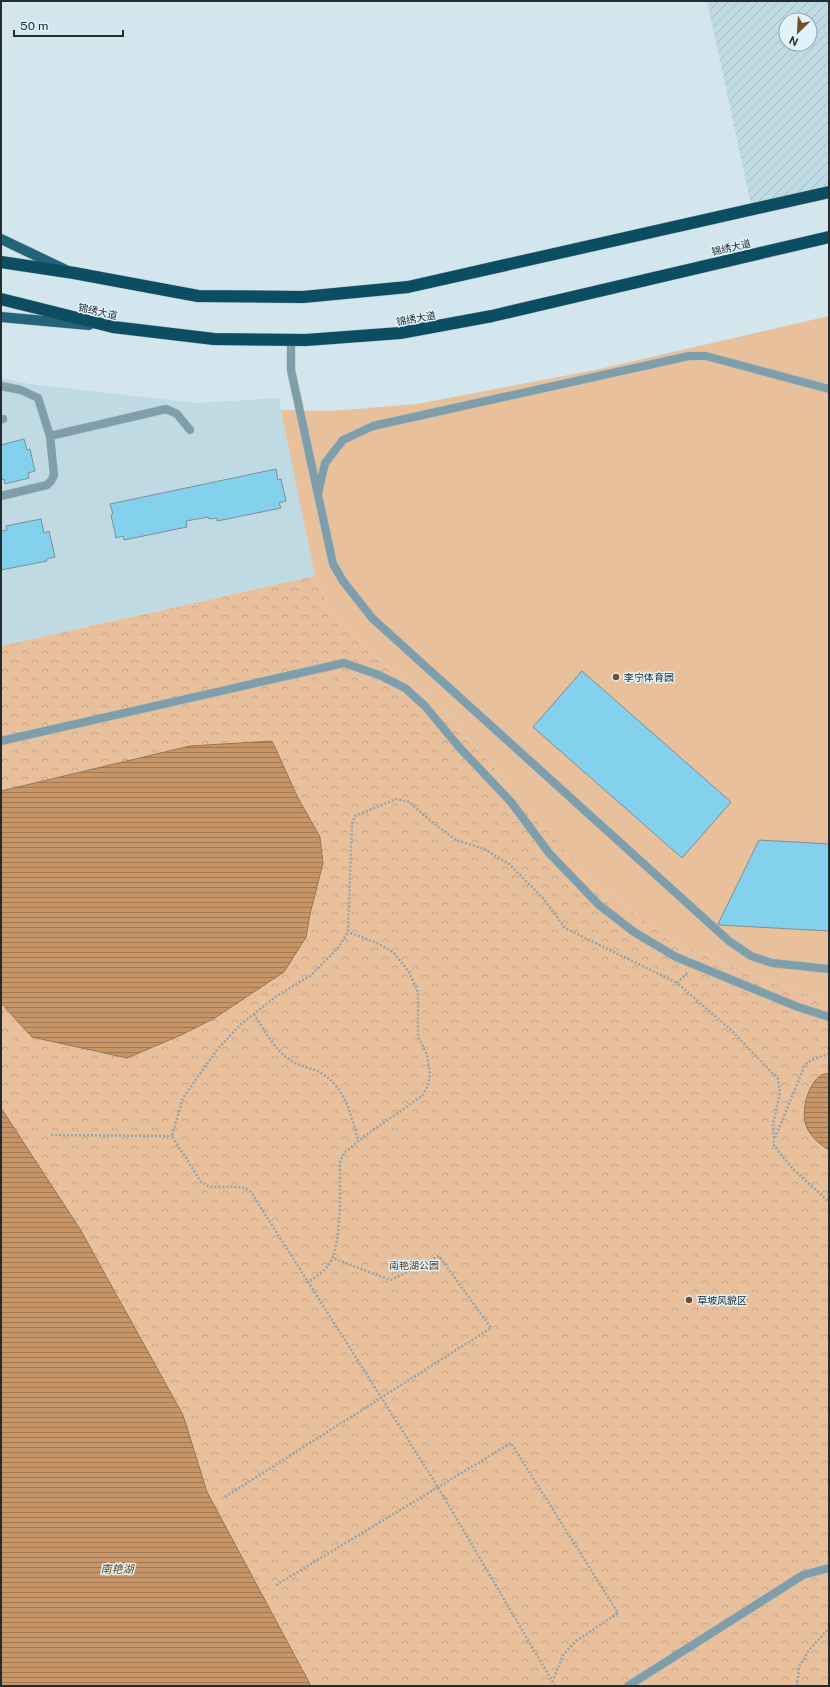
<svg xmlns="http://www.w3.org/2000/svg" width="830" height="1687" font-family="'Public Sans','Noto Sans SC',sans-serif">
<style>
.built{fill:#c0dae4}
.industrial{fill:url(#industrial-furrows);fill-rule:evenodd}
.grass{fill:#e8c09c}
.park{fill:url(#park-crowns)}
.water{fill:url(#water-rules);stroke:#967656}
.building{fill:#84d1ee;stroke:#7d8e95}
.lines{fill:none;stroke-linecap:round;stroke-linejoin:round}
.lane-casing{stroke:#b0c1c8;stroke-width:9}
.primary-casing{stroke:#b0c1c8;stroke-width:11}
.highway-casing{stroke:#b0c1c8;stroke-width:13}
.path{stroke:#95a4aa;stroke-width:2.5;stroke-dasharray:2 2;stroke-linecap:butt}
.lane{stroke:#7f9eaa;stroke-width:8}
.primary{stroke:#24647a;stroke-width:10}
.highway{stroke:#0d4d62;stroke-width:12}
.poi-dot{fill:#734e29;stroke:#e0f3fb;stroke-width:1.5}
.labels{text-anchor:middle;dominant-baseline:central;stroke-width:3;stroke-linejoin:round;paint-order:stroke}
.street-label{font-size:10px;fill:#252c2f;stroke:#e0f3fb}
.poi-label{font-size:10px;fill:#252c2f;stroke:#e0f3fb;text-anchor:start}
.park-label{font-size:10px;fill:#5c3a16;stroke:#e0f3fb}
.water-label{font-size:11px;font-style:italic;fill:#76470e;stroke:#e0f3fb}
</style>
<defs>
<pattern id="industrial-furrows" width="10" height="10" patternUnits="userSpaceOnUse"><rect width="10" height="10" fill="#c0dae4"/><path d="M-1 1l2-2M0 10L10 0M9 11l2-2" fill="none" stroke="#a5bbc4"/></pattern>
<pattern id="park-crowns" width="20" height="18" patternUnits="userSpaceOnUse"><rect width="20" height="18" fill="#e8c09c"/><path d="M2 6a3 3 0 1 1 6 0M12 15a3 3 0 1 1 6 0" fill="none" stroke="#c7a587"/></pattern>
<pattern id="water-rules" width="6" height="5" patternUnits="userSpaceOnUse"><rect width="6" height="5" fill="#c79567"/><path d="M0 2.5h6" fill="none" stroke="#a17a55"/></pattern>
</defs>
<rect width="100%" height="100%" fill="#d3e6ee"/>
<!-- built -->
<path class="built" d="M1 378 30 384 197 403 279 398 315 576 1 646Z"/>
<!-- industrial -->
<path class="industrial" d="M707 1H829V192L752 209ZM786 20H810V44H786Z"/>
<!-- grass -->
<path class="grass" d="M829 316V1001L774 984 668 938 625 907 579 867 506 781 434 699 372 654 330 609 315 576 281 410 331 411 417 404 595 370Z"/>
<!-- park -->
<path class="park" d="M315 576 330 609 372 654 434 699 506 781 579 867 625 907 668 938 774 984 829 1001V1686H1V646Z"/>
<!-- water -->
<path class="water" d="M272 741 298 798 320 837 323 863 310 914 306 937 284 972 213 1019 181 1035 127 1058 32 1037 1 1003V791L190 746Z
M829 1073V1150C819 1144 808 1135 805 1122 802 1108 808 1085 820 1076 822 1074 826 1074 829 1073Z
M1 1108 80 1229 183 1415 207 1492 311 1686H1Z"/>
<!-- building -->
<path class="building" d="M24 439 27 450 30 449 35 471 28 473 29 478 5 484 4 479 1 480V445Z
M276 469 278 480 281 479 286 501 279 503 281 508 217 521V518L209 519 208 517 186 521 187 527 124 540 123 536 116 538 111 515 113 514 110 504Z
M41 519 44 533 49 531 55 557 46 559 47 561 1 570V531L7 530 6 526Z
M582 671 731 802 682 858 533 727Z
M759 840 829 844V931L719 925 718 924Z"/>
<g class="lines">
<defs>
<path id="lane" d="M291 340V370L333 564 343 581 372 618 729 941 751 956 772 963 829 969
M1 386 21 390 38 398 50 436
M1 419H3
M318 493 325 463 343 440 373 426 689 356H706L829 389
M1 496 47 485 51 481 54 475 50 436 166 409 177 414 190 430
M1 741 344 663 379 675 405 688 425 706 459 747 511 802 549 853 599 905 634 932 676 957 798 1007 829 1017
M628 1686 803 1575 829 1568"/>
<path id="primary" d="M1 239 66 270
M1 317 89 325"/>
<path id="highway" d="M1 262 74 273 198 296 303 297 408 287 829 192
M1 299 113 327 214 339 306 340 400 333 492 316 829 237"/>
</defs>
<!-- lane casing -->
<use href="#lane" class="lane-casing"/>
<!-- primary casing -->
<use href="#primary" class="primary-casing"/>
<!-- highway casing -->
<use href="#highway" class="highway-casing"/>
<!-- path -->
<path class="path" d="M687 973 677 983 732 1031 778 1079 780 1093 773 1124 774 1146 793 1169 829 1202
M254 1014C265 1031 275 1051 293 1062 301 1067 313 1068 321 1073 346 1088 351 1115 358 1141
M51 1135 172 1136
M775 1138 805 1065 811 1060 829 1054
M307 1283C315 1277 325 1271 330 1263 342 1244 340 1185 340 1162L344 1153 366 1135 422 1096 428 1086 430 1074 427 1055 418 1036V992L409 972 393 952 377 943 348 932
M225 1497 491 1328 439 1256 391 1280 382 1277 333 1258
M276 1585 511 1443 618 1613 576 1641 563 1655 553 1680
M555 1686 438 1487 251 1192 245 1188 236 1187H210L201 1182 172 1136 183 1098 216 1051 240 1025 254 1014 278 995 310 976 338 948 348 932 352 823 355 816 396 799 409 802 433 823 456 840 484 849 509 864 543 898 565 928 677 983
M797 1686 799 1667 809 1650 829 1628"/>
<!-- lane -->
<use href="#lane" class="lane"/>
<!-- primary -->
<use href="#primary" class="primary"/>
<!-- highway -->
<use href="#highway" class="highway"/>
</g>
<!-- markers -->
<g class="poi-dot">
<circle cx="616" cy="677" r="4"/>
<circle cx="689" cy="1300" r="4"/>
</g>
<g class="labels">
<!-- street labels -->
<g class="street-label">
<text transform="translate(731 247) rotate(-13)">锦绣大道</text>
<text transform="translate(98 311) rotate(13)">锦绣大道</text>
<text transform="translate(416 318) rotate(-10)">锦绣大道</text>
</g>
<!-- poi labels -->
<g class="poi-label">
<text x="624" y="677">李宁体育园</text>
<text x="697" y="1300">草坡风貌区</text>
</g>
<!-- park labels -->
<g class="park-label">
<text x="414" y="1265">南艳湖公园</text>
</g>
<!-- water labels -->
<g class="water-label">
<text x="117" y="1569">南艳湖</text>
</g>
</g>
<!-- border -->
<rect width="830" height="1687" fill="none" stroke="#252c2f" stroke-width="4"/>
<!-- north arrow -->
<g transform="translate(798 32) rotate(205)"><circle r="19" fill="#e0f3fb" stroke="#95a3a9"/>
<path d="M0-3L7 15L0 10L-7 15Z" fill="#734e29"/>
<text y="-6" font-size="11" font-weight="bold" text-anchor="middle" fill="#252c2f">N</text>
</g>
<!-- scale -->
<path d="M14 30v6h109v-6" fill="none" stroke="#252c2f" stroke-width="2"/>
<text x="20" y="30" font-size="12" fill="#252c2f" stroke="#e0f3fb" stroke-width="3" paint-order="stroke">50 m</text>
</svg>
